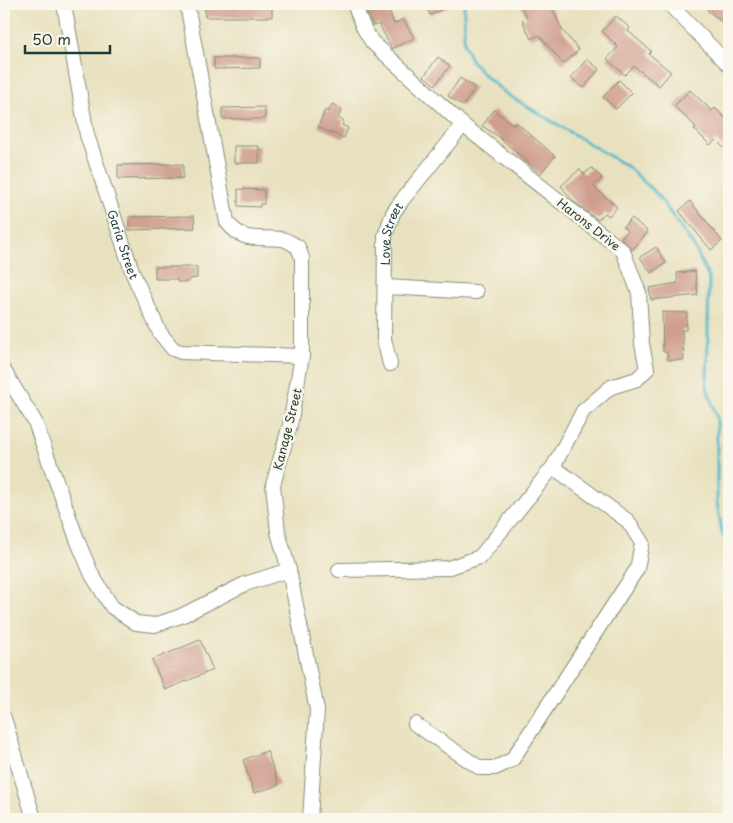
<svg xmlns="http://www.w3.org/2000/svg" width="733" height="823" font-family="'Playpen Sans',sans-serif">
<style>
.lines{fill:none;stroke-linecap:round;stroke-linejoin:round}
.stream{stroke:#4db7ca;stroke-width:3}
.building{fill:#cf9e8e}
.minor-casing{stroke:#848f7a;stroke-width:16}
.minor{stroke:#fff;stroke-width:14}
.labels{text-anchor:middle;dominant-baseline:central;stroke-width:5;stroke-linejoin:round;paint-order:stroke}
.street-label{font-size:12px;fill:#1f3d34;stroke:#fbf7ec}
</style>
<rect width="100%" height="100%" fill="#fbf7ec"/>
<filter id="ink" filterUnits="userSpaceOnUse"><feTurbulence type="fractalNoise" baseFrequency=".02" numOctaves="2"/><feDisplacementMap in="SourceGraphic" scale="10" xChannelSelector="R" yChannelSelector="G"/><feConvolveMatrix kernelMatrix="1 2 1 2 8 2 1 2 1" color-interpolation-filters="sRGB"/></filter>
<filter id="wash" filterUnits="userSpaceOnUse"><feTurbulence type="fractalNoise" baseFrequency=".0096" numOctaves="4" result="noise"/><feDisplacementMap in="SourceGraphic" scale="20" xChannelSelector="R" yChannelSelector="G"/><feGaussianBlur stdDeviation="1.12" result="paint"/><feColorMatrix in="noise" values="0 0 0 0 0 0 0 0 0 0 0 0 0 0 0 0 0 1.4 0 .05"/><feComposite in="paint" operator="in"/></filter>
<g filter="url(#wash)">
<rect width="100%" height="100%" fill="#e8e1bf"/>
<g class="lines">
<!-- stream -->
<path class="stream" d="M464 4V44L471 60 485 76 508 95 628 167 657 194 695 248 709 278 707 387 717 418V502L722 532 729 549"/>
</g>
<g id="blocks">
<!-- building -->
<path class="building" d="M377 4H387L394 24 403 19 414 38 392 49 379 24 373 26 367 13 374 10 372 6Z
M425 4H455L430 15Z
M520 4H550L563 31 579 50 563 64 539 35 531 39 522 20 527 18Z
M712 4H729V22L724 18 721 21 707 10Z
M205 5H272V17H205Z
M616 16 630 28 628 31 651 51 649 54 671 72 659 86 634 66 625 75 607 59 618 47 602 31Z
M438 57 450 66 435 85 424 76Z
M214 58H260V68L214 69Z
M587 59 599 69 584 88 571 78Z
M460 78 475 88 463 106 448 96Z
M619 80 632 93 616 109 603 97Z
M690 90 712 111 715 108 729 122V153L716 140 710 145 694 129 696 127 674 106Z
M332 104 342 109 338 118 344 121 342 125 348 128 344 138 318 127 325 110 328 112Z
M265 107V119H222V108Z
M494 110 514 125 516 122 555 156 540 174 498 136 482 126Z
M234 146H259V163H234Z
M183 164V178L118 179V165Z
M592 168 602 178 593 186 617 207 609 216 605 213 598 220 574 202 561 186 580 169 584 174Z
M238 189 264 190V204H260V207L238 206Z
M690 201 722 241 711 250 679 211Z
M194 216 195 228 129 230V217Z
M632 218 648 232 632 250 621 238 628 231 623 227Z
M656 247 666 263 651 273 640 257Z
M155 267H197V278L189 279V282H177V279H155Z
M695 271 698 295 651 300 649 288 678 283 677 273Z
M662 312 687 313 686 330H682L684 360H668L667 352H663Z
M200 640 213 670 165 690 152 660Z
M267 751 279 785 254 793 243 760Z"/>
</g>
</g>
<g filter="url(#ink)">
<use href="#blocks" fill-opacity="0" stroke="#848f7a" stroke-width="1"/>
<g class="lines">
<defs>
<g id="minor">
<path id="s1" d="M64 4 87 135 133 274 160 333 173 349 181 352 302 356"/>
<path d="M187 4 227 222C244 244 257 236 281 239 286 239 293 244 298 247L302 258V356L290 425 273 485 278 532 289 570 317 710 310 819"/>
<path d="M669 4 729 65"/>
<path d="M386 287 476 292"/>
<path id="s2" d="M390 364 384 339 385 236 393 213 403 199 463 125"/>
<path d="M4 371 35 422 78 542 92 575 112 607 136 623 155 625 181 616 245 584 289 570"/>
<path d="M339 570 448 568 480 557 553 467 583 411 611 387 637 379 647 369 642 344 639 293 623 251 463 125 372 42 363 27 354 4"/>
<path d="M4 718 34 819"/>
<path d="M415 724 480 768H495L512 760 637 569 642 543 628 521 553 467"/>
</g>
</defs>
<!-- minor casing -->
<use href="#minor" class="minor-casing"/>
<!-- minor -->
<use href="#minor" class="minor"/>
</g>
</g>
<g class="labels">
<!-- street labels -->
<g class="street-label">
<text transform="translate(589 224) rotate(38)">Harons Drive</text>
<text stroke="none"><textPath href="#s2" startOffset="132">Love Street</textPath></text>
<text stroke="none"><textPath href="#s1" startOffset="248">Garia Street</textPath></text>
<text transform="translate(287 429) rotate(-76)">Kanage Street</text>
</g>
</g>
<!-- margin -->
<rect width="733" height="823" fill="none" stroke="#fbf7ec" stroke-width="20"/>
<!-- scale -->
<path d="M25 45v8h85v-8" fill="none" stroke="#1f3d34" stroke-width="2.5"/>
<text x="32" y="45" font-size="15" fill="#1f3d34" stroke="#fbf7ec" stroke-width="4" paint-order="stroke">50 m</text>
</svg>
